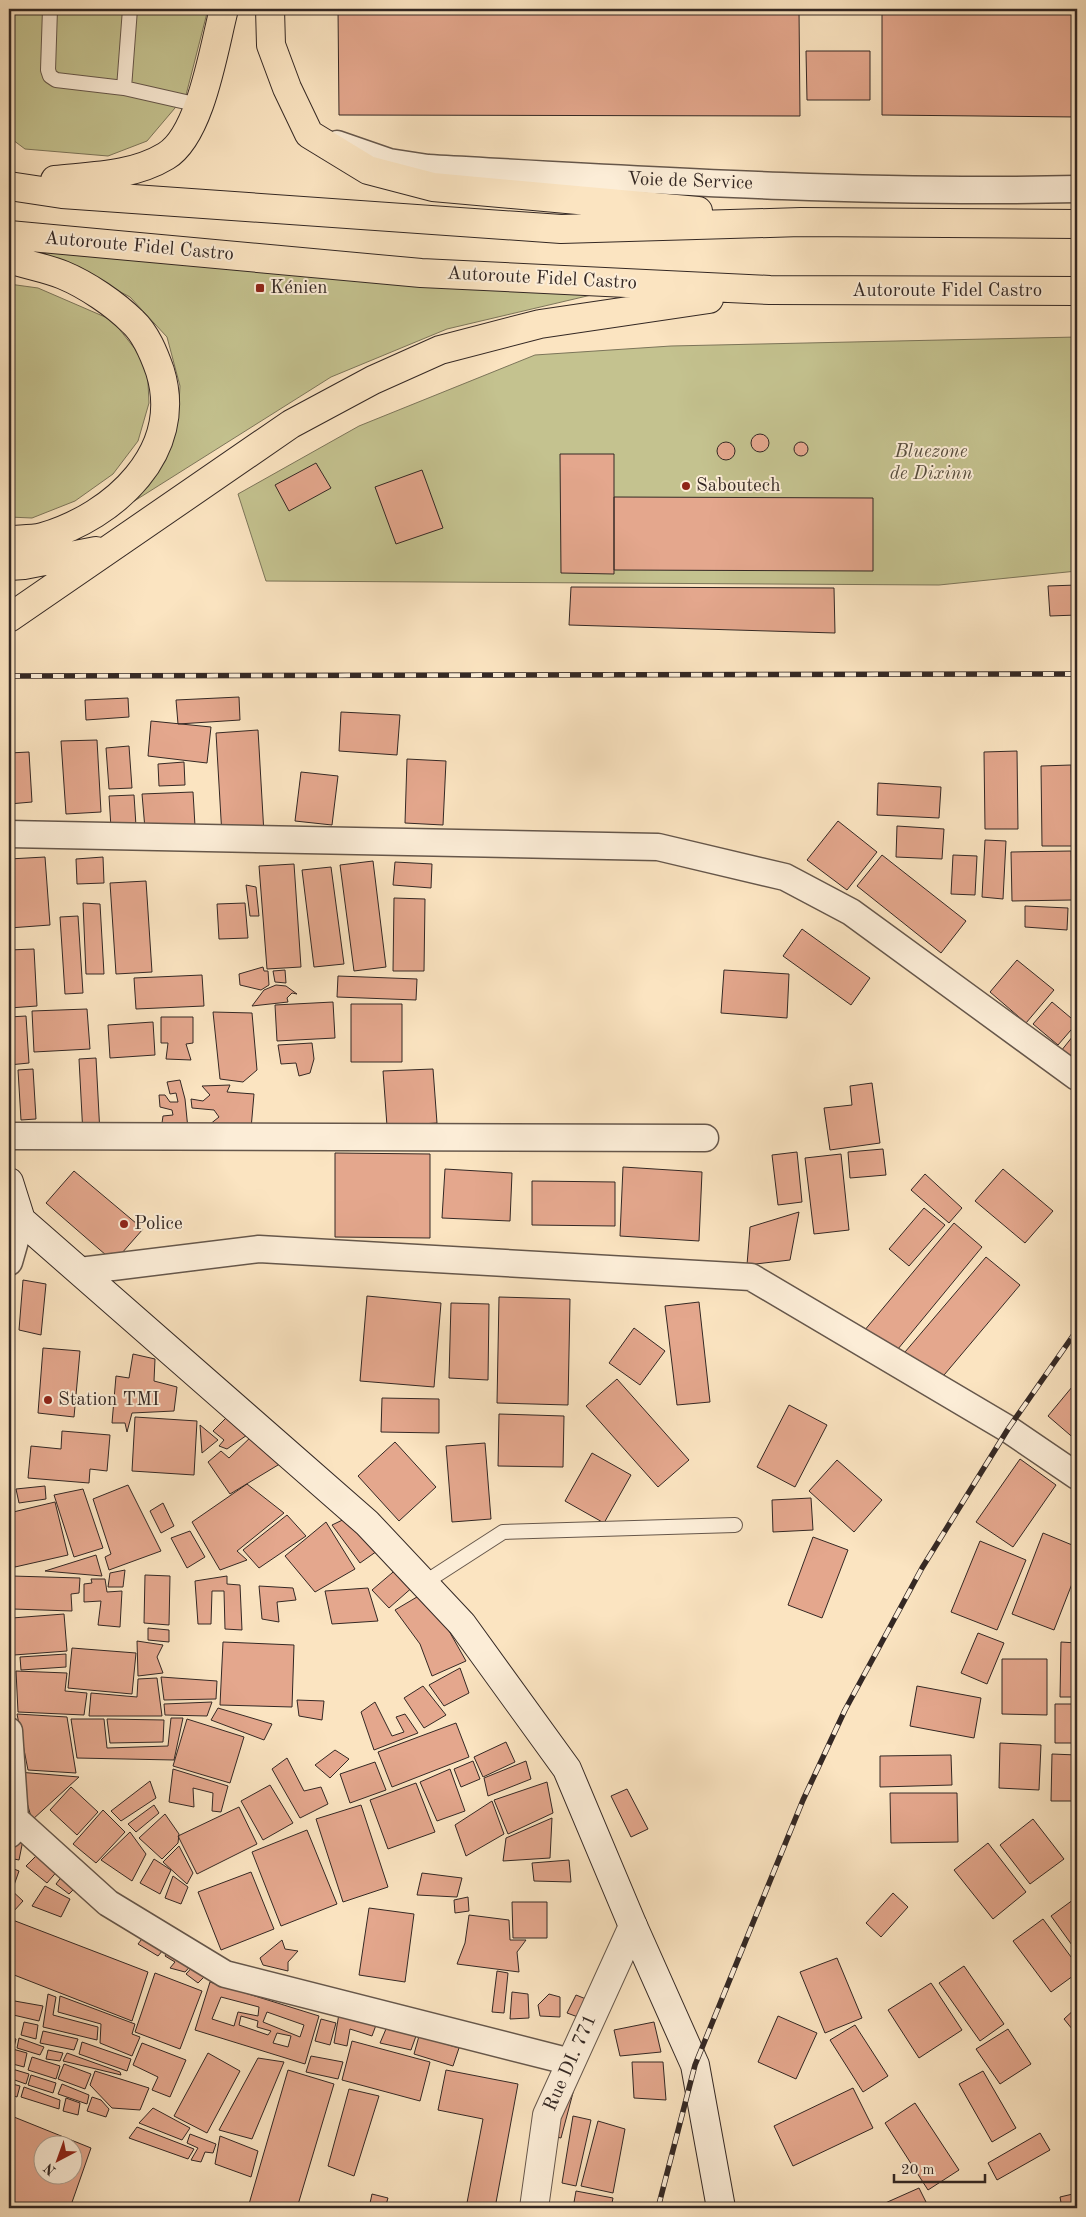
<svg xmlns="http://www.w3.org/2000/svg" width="1086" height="2217" font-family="'Old Standard TT',serif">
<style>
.green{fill:#c4c28f;stroke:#7c755a}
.building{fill:#e4a78d;stroke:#342824;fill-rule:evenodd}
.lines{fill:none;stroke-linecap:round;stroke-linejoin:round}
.service-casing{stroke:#66574b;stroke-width:16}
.minor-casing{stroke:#66574b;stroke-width:29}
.tertiary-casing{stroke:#66574b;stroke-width:30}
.secondary-casing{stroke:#342824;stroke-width:30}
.trunk-casing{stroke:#342824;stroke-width:30}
.service{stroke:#fcedd7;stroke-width:14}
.minor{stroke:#fcedd7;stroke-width:26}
.tertiary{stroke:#fcedd7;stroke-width:28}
.secondary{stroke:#fcedd7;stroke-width:28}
.trunk{stroke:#fbe4c1;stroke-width:28}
.rail-casing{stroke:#342824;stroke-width:5.5}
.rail{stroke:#fcedd7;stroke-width:4;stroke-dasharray:11;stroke-linecap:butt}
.poi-dot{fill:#8f2418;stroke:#fcedd7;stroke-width:2}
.labels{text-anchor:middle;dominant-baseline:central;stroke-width:4;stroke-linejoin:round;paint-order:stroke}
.street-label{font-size:19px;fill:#342824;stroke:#fcedd7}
.poi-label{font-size:19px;fill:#342824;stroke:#fcedd7;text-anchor:start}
.park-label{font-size:19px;font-style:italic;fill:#584e3f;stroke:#fcedd7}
</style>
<rect width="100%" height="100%" fill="#fbe4c1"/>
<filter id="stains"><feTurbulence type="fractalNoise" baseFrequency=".004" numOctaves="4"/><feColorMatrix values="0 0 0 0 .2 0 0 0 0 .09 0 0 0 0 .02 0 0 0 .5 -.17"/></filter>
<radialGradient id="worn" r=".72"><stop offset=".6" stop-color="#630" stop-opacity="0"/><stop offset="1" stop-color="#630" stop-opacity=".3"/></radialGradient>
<!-- green -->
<path class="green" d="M9 9H208L186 95 147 141 108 156 25 149 9 137Z
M25 246 604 292 447 329 331 377 120 510 153 468 178 420 180 386 167 337 130 297 83 272Z
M9 284 38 288 112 320 147 364 149 403 138 441 113 474 75 501 32 518 9 517Z
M1077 337V571L939 585 266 581 238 494 359 426 535 355 671 346Z"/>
<!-- building -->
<path class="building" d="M338 9H799L800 116 339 115Z
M882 9H1077V117L882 115Z
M806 51H870V100H807Z
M751 443a9 9 0 1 1 18 0a9 9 0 1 1-18 0Z
M794 449a7 7 0 1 1 14 0a7 7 0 1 1-14 0Z
M717 451a9 9 0 1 1 18 0a9 9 0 1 1-18 0Z
M560 454H614V574L561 573Z
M316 463 331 488 289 511 275 485Z
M422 470 443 528 396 544 375 487Z
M614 497 873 498V571L614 570Z
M1077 585V615L1050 616 1048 586Z
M571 587 834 588 835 633 569 625Z
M239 697 240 720 178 724 176 700Z
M128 698 129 717 86 720 85 700Z
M341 712 400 715 397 755 339 751Z
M151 721 211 727 207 763 148 756Z
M258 730 264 834 222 836 216 733Z
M97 740 101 812 66 814 61 741Z
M129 746 132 788 109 789 106 748Z
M1017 751 1018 829H985L984 752Z
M29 752 32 802 9 804V753Z
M407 759 446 761 443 825 405 823Z
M184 762 185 785 159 786 158 764Z
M1071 765 1072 846H1042L1041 766Z
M301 772 338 776 332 825 295 821Z
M878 783 941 787 939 818 877 815Z
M193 792 195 826 145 829 142 794Z
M134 795 136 826 111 828 109 796Z
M838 821 877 852 847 890 807 860Z
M897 826 944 829 942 859 896 857Z
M985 840 1006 841 1003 899 982 897Z
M1071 851 1072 900 1012 901 1011 852Z
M882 855 966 921 941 953 857 886Z
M953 855 977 856 975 895 951 894Z
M45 857 50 925 9 928V859Z
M103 857 104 883 77 884 76 859Z
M373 861 386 967 354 971 340 865Z
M395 862 432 864 431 888 393 885Z
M294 864 301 967 267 969 259 866Z
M331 867 344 964 314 967 302 870Z
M146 881 152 972 116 974 110 883Z
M246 885 256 887 259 916H250Z
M394 898 425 899 424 971H393Z
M83 903 100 904 104 974H86Z
M245 903 248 938 219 939 217 904Z
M1025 906 1068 908 1067 930 1025 927Z
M78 916 83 993 65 994 60 917Z
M802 929 870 978 851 1005 783 956Z
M34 949 37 1006 9 1008V950Z
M1017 960 1054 990 1026 1023 990 992Z
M263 967 264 971H268L269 985 261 990 240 985 239 974Z
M285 970 286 983 275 982 273 971Z
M724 970 789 974 787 1018 721 1013Z
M202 975 204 1006 136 1009 134 978Z
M338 976 417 979 416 1000 337 997Z
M276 985 286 986 297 994 292 993 287 998 288 1002 252 1006 264 990Z
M333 1002 335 1038 277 1041 275 1005Z
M1052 1002 1077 1023 1058 1045 1033 1024Z
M351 1004H402V1062H351Z
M87 1009 90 1049 34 1052 32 1011Z
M213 1012 252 1013 257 1070 243 1082 220 1079Z
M26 1016 29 1063 9 1065V1017Z
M161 1017H193V1043L186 1044 191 1060 166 1059 168 1043H161Z
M153 1022 155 1055 110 1058 108 1025Z
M1077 1031V1065L1061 1051Z
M312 1043 314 1059 310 1073 299 1076 296 1063 281 1064 278 1045Z
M96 1058 100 1134 83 1135 79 1059Z
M33 1069 36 1119 21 1120 18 1070Z
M433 1069 437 1123 387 1126 383 1071Z
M180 1080 185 1099 188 1129 161 1130 163 1116 173 1115 172 1110 160 1107 159 1095H165L170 1102H178L176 1093 170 1094 167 1082Z
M872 1083 880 1143 830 1150 824 1108 852 1105 850 1086Z
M230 1085 227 1092 254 1094 251 1129H204L219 1117 214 1110 192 1108 191 1099 203 1101 210 1095 202 1086Z
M883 1149 886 1175 850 1178 848 1152Z
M797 1152 802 1202 778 1205 772 1155Z
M335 1153 430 1154V1238L335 1237Z
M841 1154 849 1230 814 1234 805 1158Z
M623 1167 702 1172 699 1241 620 1236Z
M445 1169 512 1173 510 1221 442 1218Z
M1003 1169 1053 1211 1025 1243 975 1201Z
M74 1171 143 1229 114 1262 46 1203Z
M925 1174 962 1208 949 1223 911 1190Z
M532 1181 615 1182V1226L532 1225Z
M924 1208 945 1225 909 1266 889 1249Z
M799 1212 790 1260 747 1265 750 1227Z
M954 1223 982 1247 893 1355 864 1331Z
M986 1257 1020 1285 939 1381 905 1352Z
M23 1280 46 1284 41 1335 19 1330Z
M367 1296 441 1303 434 1387 360 1381Z
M499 1297 570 1299 568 1405 497 1403Z
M699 1302 710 1402 677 1405 665 1306Z
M451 1303 489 1304 488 1380 449 1378Z
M634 1328 665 1351 640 1385 609 1363Z
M43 1348 80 1351 74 1417 38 1413Z
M133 1354 155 1359 154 1381 177 1387 174 1411 132 1413 127 1432 125 1423H112L116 1376 129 1378Z
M617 1379 689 1460 658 1487 586 1406Z
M1077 1381V1441L1048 1416Z
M382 1398 439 1399V1433L381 1432Z
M789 1405 827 1425 795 1487 757 1467Z
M499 1414 564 1416 563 1467 498 1466Z
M229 1415 250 1433 227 1449 219 1446 224 1440 213 1431Z
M135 1417 197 1421 194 1475 132 1471Z
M200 1425 218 1440 202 1453Z
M62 1431 110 1435 107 1471 90 1469 89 1483 28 1478 31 1446 61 1449Z
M254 1434 283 1462 230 1494 208 1462 221 1451 229 1458Z
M395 1442 436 1487 399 1521 358 1476Z
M485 1443 491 1519 452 1522 446 1446Z
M592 1453 631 1475 604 1523 565 1501Z
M1020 1459 1056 1485 1013 1547 976 1522Z
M837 1460 882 1500 854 1532 809 1491Z
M247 1484 284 1513 237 1551 247 1560 220 1570 192 1522Z
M128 1485 161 1551 109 1570 105 1557 111 1554 93 1499Z
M45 1486 46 1499 19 1503 16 1489Z
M83 1489 103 1548 74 1557 54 1495Z
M811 1498 813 1530 773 1532 772 1500Z
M55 1502 68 1555 15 1567 9 1543V1513Z
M163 1503 174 1526 161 1533 150 1511Z
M287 1515 306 1536 259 1568 243 1550Z
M351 1516 380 1549 360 1563 332 1525Z
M326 1522 355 1569 315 1592 285 1556Z
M190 1531 205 1557 187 1568 171 1538Z
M1043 1533 1077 1547V1571L1054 1630 1012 1614Z
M813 1537 848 1550 822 1618 788 1605Z
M980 1541 1026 1560 997 1630 951 1612Z
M96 1555 102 1576 45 1571Z
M399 1567 415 1585 389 1608 372 1590Z
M125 1570 123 1587H108L110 1573Z
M145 1575 170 1576 169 1625 144 1623Z
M12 1576 80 1578 79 1593 71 1594 72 1611 13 1609Z
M227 1576V1584L240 1585 242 1630 225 1629 224 1591H212L211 1624H198L195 1581Z
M91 1579H105L107 1592 122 1591 120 1627 98 1625 101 1601 84 1602V1584L92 1583Z
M259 1586 293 1588 296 1600 277 1602 279 1622 262 1619Z
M368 1588 378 1621 332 1624 325 1591Z
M422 1594 444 1622 466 1661 432 1676 420 1644 395 1610Z
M64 1614 67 1651 14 1655 12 1618Z
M148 1628 169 1630V1642L148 1640Z
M978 1633 1004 1643 987 1684 961 1673Z
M137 1641 163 1645 157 1657 163 1673 138 1676Z
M223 1642 294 1645 292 1707 220 1705Z
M1061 1642 1077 1643V1697H1060Z
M72 1648 136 1653 132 1694 68 1688Z
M66 1654V1667L21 1670 20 1657Z
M1002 1659H1047V1715L1002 1714Z
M460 1668 469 1693 444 1706 429 1685Z
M16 1671 67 1673 65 1691 87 1693 84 1715 18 1712Z
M161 1677 217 1681 216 1699 164 1700Z
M157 1678 162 1716H89L91 1693 137 1697 138 1679Z
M423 1686 446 1715 424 1728 404 1698Z
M917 1686 981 1698 974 1738 910 1726Z
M297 1700 324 1701 322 1720 299 1716Z
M212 1702 207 1716 165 1715 164 1704Z
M375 1702 392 1736 404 1732 396 1717 405 1714 418 1733 374 1750 361 1712Z
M1055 1704H1077V1743H1055Z
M218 1708 272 1724 264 1740 211 1720Z
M17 1714 67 1717 76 1773 28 1770Z
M171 1718H183L174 1760 77 1758 71 1719H104L107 1748 168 1746Z
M107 1719 164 1720 163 1742 110 1743Z
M187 1719 244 1737 230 1783 173 1766Z
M456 1723 469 1757 392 1787 378 1752Z
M506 1742 515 1762 483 1777 474 1757Z
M1000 1743 1041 1745 1039 1790 999 1788Z
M335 1750 349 1759 330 1778 315 1765Z
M1052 1754 1077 1755V1801H1051Z
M951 1755 952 1785 880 1787V1756Z
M287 1758 304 1791 321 1787 328 1804 300 1818 272 1769Z
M473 1761 480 1779 461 1787 454 1769Z
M526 1761 531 1779 488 1796 484 1778Z
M375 1762 386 1790 350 1803 340 1774Z
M173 1769 228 1786 221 1812 212 1811 213 1793 193 1788 194 1807 169 1802Z
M450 1769 465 1811 437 1821 420 1782Z
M18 1772 79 1777 32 1820Z
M150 1781 156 1798 121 1821 111 1811Z
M547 1782 553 1813 508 1834 494 1800Z
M416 1783 435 1832 388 1849 370 1800Z
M270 1785 293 1823 263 1840 241 1801Z
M71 1787 98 1812 77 1835 50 1810Z
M627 1789 648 1829 631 1837 611 1796Z
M890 1793H957L958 1842 891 1843Z
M492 1801 504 1834 466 1856 455 1825Z
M154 1805 159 1813 136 1832 128 1824Z
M361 1805 388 1887 343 1902 316 1819Z
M239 1807 257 1844 197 1874 178 1836Z
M103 1810 125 1832 96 1863 73 1844Z
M165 1814 179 1834 178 1843 162 1859 139 1838Z
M552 1818 550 1858 503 1861 506 1838Z
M1033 1819 1064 1859 1030 1884 1000 1845Z
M307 1830 337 1904 281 1926 252 1852Z
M130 1832 146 1854 132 1881 101 1860Z
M14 1833 24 1835 19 1860 9 1858Z
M988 1843 1026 1892 993 1919 954 1870Z
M179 1846 193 1873 187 1884 163 1862Z
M40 1852 59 1869 47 1883 26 1866Z
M154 1859 171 1870 160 1894 140 1883Z
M569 1860 571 1882 534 1881 532 1863Z
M9 1867 19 1871 13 1888 9 1887Z
M66 1871 79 1884 69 1894 56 1884Z
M251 1872 274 1929 221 1950 198 1892Z
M422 1873 462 1878 457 1897 417 1895Z
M173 1876 188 1887 181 1904 165 1898Z
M45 1886 70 1899 61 1917 32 1906Z
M9 1888 23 1901 13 1912 9 1908Z
M893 1893 908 1907 881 1937 866 1923Z
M468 1897 469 1911 455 1913 454 1900Z
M1077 1897V1952L1051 1916Z
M512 1902H547V1938H513Z
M369 1908 414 1914 405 1982 359 1975Z
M469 1915 509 1920 510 1940H526L517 1952 519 1972 457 1964 465 1943Z
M10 1919 148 1972 132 2021 9 1973Z
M1043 1919 1077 1965V1973L1051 1992 1013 1941Z
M148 1931 168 1944 158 1956 138 1944Z
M282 1940 285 1949 298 1951 288 1962V1971L263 1965 260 1958Z
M172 1946 196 1960 185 1972 170 1968 175 1962 165 1956Z
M837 1958 862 2018 825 2033 800 1972Z
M197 1962 206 1975 198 1983 186 1974Z
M964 1966 1004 2024 980 2041 939 1983Z
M497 1971 508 1973 504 2013 492 2012Z
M155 1973 202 1991 180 2049 135 2032Z
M210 1982 319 2016 305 2064 195 2030Z
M931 1983 962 2030 919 2058 888 2010Z
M512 1992 528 1994 529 2018 510 2019Z
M48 1994 56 1997 53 2015 98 2027 97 2040 43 2027Z
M549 1994 560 1997V2017L540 2016 538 2005Z
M576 1995 586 1999 578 2017 567 2013Z
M60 1996 135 2024 132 2034 140 2037 132 2056 100 2043 101 2024 58 2012Z
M221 1997 259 2007 258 2016 238 2012 234 2026 212 2019Z
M9 2000 43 2006 39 2021 9 2014Z
M1077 2007V2035L1064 2019Z
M340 2008 379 2017 372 2036 350 2029 347 2046 334 2043Z
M267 2012 304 2025 300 2037 263 2022Z
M241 2016 258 2021 257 2027 271 2031 268 2035 239 2025Z
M778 2016 817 2033 796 2079 758 2062Z
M321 2019 336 2023 330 2045 315 2041Z
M24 2022 38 2025 36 2039 21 2035Z
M654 2022 661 2052 620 2056 614 2030Z
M855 2025 888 2076 863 2092 830 2040Z
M386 2029 416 2036 411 2050 380 2043Z
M1008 2029 1031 2064 1000 2084 976 2049Z
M43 2031 78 2039 74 2050 40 2043Z
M277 2033 291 2036 288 2047 273 2043Z
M419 2036 459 2048 453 2066 414 2054Z
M9 2037 16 2039 14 2047 9 2045Z
M19 2038 44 2047 40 2055 17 2048Z
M352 2041 430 2062 420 2101 342 2080Z
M82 2042 131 2059 127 2071 79 2054Z
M142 2043 186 2060 170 2097 152 2090 158 2077 133 2065Z
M9 2048 27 2053 24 2067 9 2063Z
M48 2050 63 2053 60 2061 46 2059Z
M67 2053 120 2072 121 2075 63 2061Z
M208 2053 240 2071 207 2133 174 2116Z
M311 2056 343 2062 338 2079 306 2072Z
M32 2057 60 2066 56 2079 28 2070Z
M258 2058 284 2062 252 2139 219 2130Z
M632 2062H663L666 2100 634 2098Z
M64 2064 91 2074 85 2089 58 2079Z
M9 2068 29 2074 26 2084 9 2078Z
M288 2070 334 2084 297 2208H265L249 2204Z
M446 2070 518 2084 495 2208H466L483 2119 438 2110Z
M95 2071 149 2088 140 2110 112 2108 90 2085Z
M983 2071 1016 2128 992 2142 959 2084Z
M31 2075 56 2083 53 2093 28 2085Z
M9 2083 20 2086 17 2097 9 2094Z
M62 2084 89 2095 87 2104 58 2094Z
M24 2087 60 2100 59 2109 21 2097Z
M853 2088 873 2128 793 2166 774 2126Z
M349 2089 379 2096 354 2176 328 2166Z
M574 2089 561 2138 553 2136 565 2094Z
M92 2097 101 2100 109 2109 106 2117 87 2111Z
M66 2098 80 2103 78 2115 63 2111Z
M915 2103 959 2170 928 2190 885 2123Z
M153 2108 190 2128 182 2140 139 2123Z
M9 2115 91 2148 70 2208H9ZM42 2144H72V2174H42Z
M573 2116 591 2120 576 2186 562 2183Z
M598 2121 625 2129 613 2193 581 2186Z
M137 2127 194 2149 188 2159 129 2138Z
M1040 2133 1050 2150 997 2180 988 2163Z
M190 2134 216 2144 213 2153 205 2152 201 2162 191 2160 198 2148 187 2143Z
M220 2136 258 2151 251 2177 215 2164Z
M919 2188 929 2208H874Z
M576 2191 613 2198 611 2208H573Z
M1077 2193V2208H1062L1060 2197Z
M372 2194 388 2198 385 2208H369Z"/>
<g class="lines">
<defs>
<path id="service" d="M50 9 48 70 50 76 56 80 124 88 199 105
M124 88 130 9
M424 1583 503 1532 735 1525"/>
<path id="minor" d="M337 144 389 162 428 168C644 180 861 194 1077 189
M9 834 658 847 785 877 851 912 1077 1077
M9 1136 705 1138
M9 1262 21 1220
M80 1271 259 1249 751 1277 1008 1429 1077 1476
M9 1731 15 1819 10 1834
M15 1819 108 1903 225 1974 571 2062"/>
<path id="tertiary" d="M534 2208 547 2115 633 1926"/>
<path id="secondary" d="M9 1182 21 1220 367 1523 462 1624 567 1769 633 1926 695 2065 721 2208"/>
<path id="trunk" d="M270 9 271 45 287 88 309 134 368 170 433 187 698 211
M55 180C93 176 133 176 166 156 201 135 214 47 224 9
M9 186 62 194 561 229 801 222 1077 224
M9 235 421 273 770 290 1077 291
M9 259C27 265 46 268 63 275 87 285 115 304 133 322 146 334 154 354 160 371 185 452 114 516 43 537 32 540 20 539 9 540
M9 566 24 565 96 551
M9 618 291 424 373 380 440 350 540 324 709 299"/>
</defs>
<!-- service casing -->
<use href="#service" class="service-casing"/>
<!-- minor casing -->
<use href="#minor" class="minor-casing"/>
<!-- tertiary casing -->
<use href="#tertiary" class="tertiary-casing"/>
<!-- secondary casing -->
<use href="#secondary" class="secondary-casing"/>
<!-- trunk casing -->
<use href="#trunk" class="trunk-casing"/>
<!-- service -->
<use href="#service" class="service"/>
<!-- minor -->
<use href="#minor" class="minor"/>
<!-- tertiary -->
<use href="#tertiary" class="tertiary"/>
<!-- secondary -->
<use href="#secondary" class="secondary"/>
<!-- trunk -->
<use href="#trunk" class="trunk"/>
<defs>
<path id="rail" d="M9 676 1077 674
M658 2208 695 2065 803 1800 845 1710 922 1568 1008 1429 1077 1330"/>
</defs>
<!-- rail casing -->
<use href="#rail" class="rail-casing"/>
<!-- rail -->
<use href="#rail" class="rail"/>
</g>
<!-- markers -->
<g class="poi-dot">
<rect x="255" y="283" width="10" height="10" rx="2.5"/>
<circle cx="686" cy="486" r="5"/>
<circle cx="124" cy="1224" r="5"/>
<circle cx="48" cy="1400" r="5"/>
</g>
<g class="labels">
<!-- street labels -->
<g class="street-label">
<text transform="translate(690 182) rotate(2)">Voie de Service</text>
<text transform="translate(139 247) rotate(5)">Autoroute Fidel Castro</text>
<text transform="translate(542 279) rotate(3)">Autoroute Fidel Castro</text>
<text x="947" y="291">Autoroute Fidel Castro</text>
<text transform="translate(571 2063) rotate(-66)">Rue DI. 771</text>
</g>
<!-- poi labels -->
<g class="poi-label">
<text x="270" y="288">Kénien</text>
<text x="696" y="486">Saboutech</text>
<text x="134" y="1224">Police</text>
<text x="58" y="1400">Station TMI</text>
</g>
<!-- park labels -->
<g class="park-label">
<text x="931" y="452">Bluezone<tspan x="931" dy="22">de Dixinn</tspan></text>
</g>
</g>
<!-- margin -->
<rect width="1086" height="2217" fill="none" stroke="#fbe4c1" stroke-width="30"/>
<rect x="10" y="10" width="1066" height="2197" fill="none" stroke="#342824" stroke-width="2.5"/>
<rect x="15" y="15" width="1056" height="2187" fill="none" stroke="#342824"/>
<!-- north arrow -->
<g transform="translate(58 2160) rotate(221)"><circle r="24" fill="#fcedd7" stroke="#ac9e8f"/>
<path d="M0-4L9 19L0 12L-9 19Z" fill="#8f2418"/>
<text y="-8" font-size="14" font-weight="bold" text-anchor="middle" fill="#342824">N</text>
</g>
<!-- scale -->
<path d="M894 2174v8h91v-8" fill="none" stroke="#342824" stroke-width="2.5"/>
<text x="901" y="2174" font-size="15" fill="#342824" stroke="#fcedd7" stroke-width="4" paint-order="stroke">20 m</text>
<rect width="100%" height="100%" filter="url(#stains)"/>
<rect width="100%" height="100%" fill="url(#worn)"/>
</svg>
